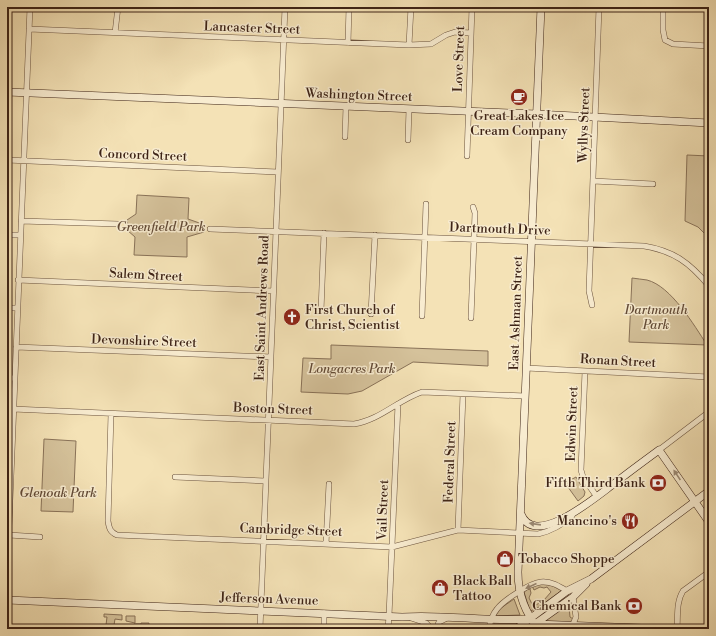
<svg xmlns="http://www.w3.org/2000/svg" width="716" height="636" font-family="'Libre Bodoni',serif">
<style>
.green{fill:#d5c29b;stroke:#897258}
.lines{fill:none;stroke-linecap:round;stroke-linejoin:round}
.street-casing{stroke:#6b533e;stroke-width:6}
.secondary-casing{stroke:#3d2316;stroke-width:8}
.street{stroke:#f8ecd0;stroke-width:5}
.secondary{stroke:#f8ecd0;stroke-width:7}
.oneway{fill:#9a8873}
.labels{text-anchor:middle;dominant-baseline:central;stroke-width:3;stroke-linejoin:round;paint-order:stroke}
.street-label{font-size:13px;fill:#3d2316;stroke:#f8ecd0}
.poi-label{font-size:13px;fill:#3d2316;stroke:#f8ecd0;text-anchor:start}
.park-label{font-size:13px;font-style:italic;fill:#634b37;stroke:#f8ecd0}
</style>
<rect width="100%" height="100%" fill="#f4e2b6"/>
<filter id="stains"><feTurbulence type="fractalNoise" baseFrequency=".005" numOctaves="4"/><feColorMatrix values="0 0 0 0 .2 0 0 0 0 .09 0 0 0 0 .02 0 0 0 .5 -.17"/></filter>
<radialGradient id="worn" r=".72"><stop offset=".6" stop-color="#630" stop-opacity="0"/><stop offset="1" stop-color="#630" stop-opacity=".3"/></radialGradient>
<!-- green -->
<path class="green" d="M687 155 709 156V238L698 227 685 221Z
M137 195 189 198 188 219 205 225 204 232 187 237V257L134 255 135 237 127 230 128 225 127 220 136 214Z
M632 278C637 279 642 279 647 280 671 286 694 325 707 345L629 342Z
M331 345 488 351V366L413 362 362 391 348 394 301 392 303 358 331 359Z
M44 439 76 441 73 512 41 511Z
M576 477 585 492 584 496 578 501 565 483Z
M541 584 551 585 561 590V591L536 609 530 611 524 592 528 589H530L531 593 529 598 532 604 536 605 544 600 551 592 547 587 544 588 540 587 534 590 533 588V586Z
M514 599 520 615 495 616 501 608Z
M571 602 572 604 569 606 570 617 573 619 571 623 544 621Z
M104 614 122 615V620L115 619 114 625H106L107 617H104Z
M126 616H135V623L126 621Z
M141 623H149L148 629H136L134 628V624H141Z
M495 623H517L518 624 512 629H491L492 625Z"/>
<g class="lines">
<defs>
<path id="street" d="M663 7V30L665 40 673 44 709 46
M29 29 409 45 431 44 446 35 455 32 471 33
M115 33 118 7
M348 43 349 7
M409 45 411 7
M345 137 346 106
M408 140 409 109
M467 156 472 7
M7 160 278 172
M593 181 653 184
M21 221 118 224
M210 229 644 246C674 251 690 263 709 286
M7 235H20
M18 280 273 291
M592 305 589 291 599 7
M7 308H17
M321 311 324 233
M371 314 375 235
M422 316 426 204
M471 318 475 213 473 207
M16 347 271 357
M526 368 709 377
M585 371 581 470 583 477 597 497
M7 378H15
M13 409 354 424C380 420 398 400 422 392L525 396
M111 414 108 521C109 528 110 532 117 535L392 547 458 530 538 534C552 531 561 525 572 516
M659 450 709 412
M175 477 265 481
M458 530 463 394
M9 535 40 537
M326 544 329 484
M7 575 30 7
M411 618 426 623 432 629
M260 629 285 7
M324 629V613
M388 629 389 616 398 404
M436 629 439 622 447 618
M489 629C490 622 492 615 497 609 504 600 530 583 541 582 551 581 559 586 567 591
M571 629 576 617 573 597
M677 629C678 616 676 602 683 591L709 572"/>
<path id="secondary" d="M7 92 536 114 709 123
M521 514C535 550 598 495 615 483 629 472 644 461 659 450L709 522
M7 600 402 617C445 614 487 622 530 619
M535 624 668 629
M516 629 567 591 591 579 709 491
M528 629 573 597 586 584
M539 629C524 612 518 594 518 572L541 7"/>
</defs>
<!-- street casing -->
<use href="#street" class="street-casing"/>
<!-- secondary casing -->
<use href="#secondary" class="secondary-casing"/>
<!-- street -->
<use href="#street" class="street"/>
<!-- secondary -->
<use href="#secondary" class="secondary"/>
</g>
<!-- one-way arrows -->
<defs><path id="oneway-solid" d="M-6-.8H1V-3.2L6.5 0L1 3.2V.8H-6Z"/></defs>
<g class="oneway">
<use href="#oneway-solid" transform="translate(677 475) rotate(-124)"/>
<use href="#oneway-solid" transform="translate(535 524) rotate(-172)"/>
<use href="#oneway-solid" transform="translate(531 586) rotate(156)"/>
</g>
<!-- icons -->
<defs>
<symbol id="cafe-disc" viewBox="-11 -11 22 22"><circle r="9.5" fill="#8f2418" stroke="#f8ecd0"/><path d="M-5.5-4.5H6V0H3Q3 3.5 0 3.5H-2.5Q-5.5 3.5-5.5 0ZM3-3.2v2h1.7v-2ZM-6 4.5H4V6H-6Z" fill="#fff"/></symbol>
<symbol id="church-disc" viewBox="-11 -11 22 22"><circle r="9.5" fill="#8f2418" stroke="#f8ecd0"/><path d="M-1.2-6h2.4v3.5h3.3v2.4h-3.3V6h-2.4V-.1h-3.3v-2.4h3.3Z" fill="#fff"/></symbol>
<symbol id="bank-disc" viewBox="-11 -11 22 22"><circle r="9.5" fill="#8f2418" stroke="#f8ecd0"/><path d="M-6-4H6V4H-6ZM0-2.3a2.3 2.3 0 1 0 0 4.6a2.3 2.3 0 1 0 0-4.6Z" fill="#fff"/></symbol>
<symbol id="restaurant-disc" viewBox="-11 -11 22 22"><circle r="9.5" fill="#8f2418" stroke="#f8ecd0"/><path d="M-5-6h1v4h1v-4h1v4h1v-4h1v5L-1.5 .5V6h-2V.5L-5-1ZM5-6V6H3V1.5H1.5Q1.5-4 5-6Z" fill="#fff"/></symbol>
<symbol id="shop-disc" viewBox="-11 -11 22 22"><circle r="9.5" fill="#8f2418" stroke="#f8ecd0"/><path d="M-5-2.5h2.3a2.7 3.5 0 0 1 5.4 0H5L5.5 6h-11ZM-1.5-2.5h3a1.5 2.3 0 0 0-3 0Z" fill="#fff"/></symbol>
</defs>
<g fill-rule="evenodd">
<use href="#cafe-disc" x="509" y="87" width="20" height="20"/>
<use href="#church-disc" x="282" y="307" width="20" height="20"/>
<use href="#bank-disc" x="648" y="473" width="20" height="20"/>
<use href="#restaurant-disc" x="620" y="511" width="20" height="20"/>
<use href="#shop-disc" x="495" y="549" width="20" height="20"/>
<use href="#shop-disc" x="430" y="578" width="20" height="20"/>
<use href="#bank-disc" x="624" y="596" width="20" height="20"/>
</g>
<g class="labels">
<!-- street labels -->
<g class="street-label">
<text transform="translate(252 28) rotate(2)">Lancaster Street</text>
<text transform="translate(459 59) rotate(-88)">Love Street</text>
<text transform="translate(359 95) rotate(2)">Washington Street</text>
<text transform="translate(584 125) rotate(-88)">Wyllys Street</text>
<text transform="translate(143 155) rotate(2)">Concord Street</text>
<text transform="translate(500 229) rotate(2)">Dartmouth Drive</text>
<text transform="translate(146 275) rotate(3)">Salem Street</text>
<text transform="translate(262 308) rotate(-88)">East Saint Andrews Road</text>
<text transform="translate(516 313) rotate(-88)">East Ashman Street</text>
<text transform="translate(144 341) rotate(2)">Devonshire Street</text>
<text transform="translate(618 361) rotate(3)">Ronan Street</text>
<text transform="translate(273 409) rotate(2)">Boston Street</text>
<text transform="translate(572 424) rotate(-88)">Edwin Street</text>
<text transform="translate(450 462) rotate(-88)">Federal Street</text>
<text transform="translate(383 510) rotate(-88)">Vail Street</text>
<text transform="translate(291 530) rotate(2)">Cambridge Street</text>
<text transform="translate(269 599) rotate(2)">Jefferson Avenue</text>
</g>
<!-- poi labels -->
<g class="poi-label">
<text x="519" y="116" text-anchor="middle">Great Lakes Ice<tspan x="519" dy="15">Cream Company</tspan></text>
<text x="305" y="310">First Church of<tspan x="305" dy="15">Christ, Scientist</tspan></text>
<text x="645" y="483" text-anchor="end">Fifth Third Bank</text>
<text x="617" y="521" text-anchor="end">Mancino's</text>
<text x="518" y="559">Tobacco Shoppe</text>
<text x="453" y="581">Black Ball<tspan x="453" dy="15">Tattoo</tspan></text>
<text x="621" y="606" text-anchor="end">Chemical Bank</text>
</g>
<!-- park labels -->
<g class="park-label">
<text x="161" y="227">Greenfield Park</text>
<text x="656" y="310">Dartmouth<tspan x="656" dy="15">Park</tspan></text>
<text x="352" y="369">Longacres Park</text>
<text x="58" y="493">Glenoak Park</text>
</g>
</g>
<!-- margin -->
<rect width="716" height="636" fill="none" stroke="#f4e2b6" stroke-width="24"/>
<rect x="8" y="8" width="700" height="620" fill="none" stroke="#3d2316" stroke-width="2"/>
<rect x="12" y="12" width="692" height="612" fill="none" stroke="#3d2316"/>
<rect width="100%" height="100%" filter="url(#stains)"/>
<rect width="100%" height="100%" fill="url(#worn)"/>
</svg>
